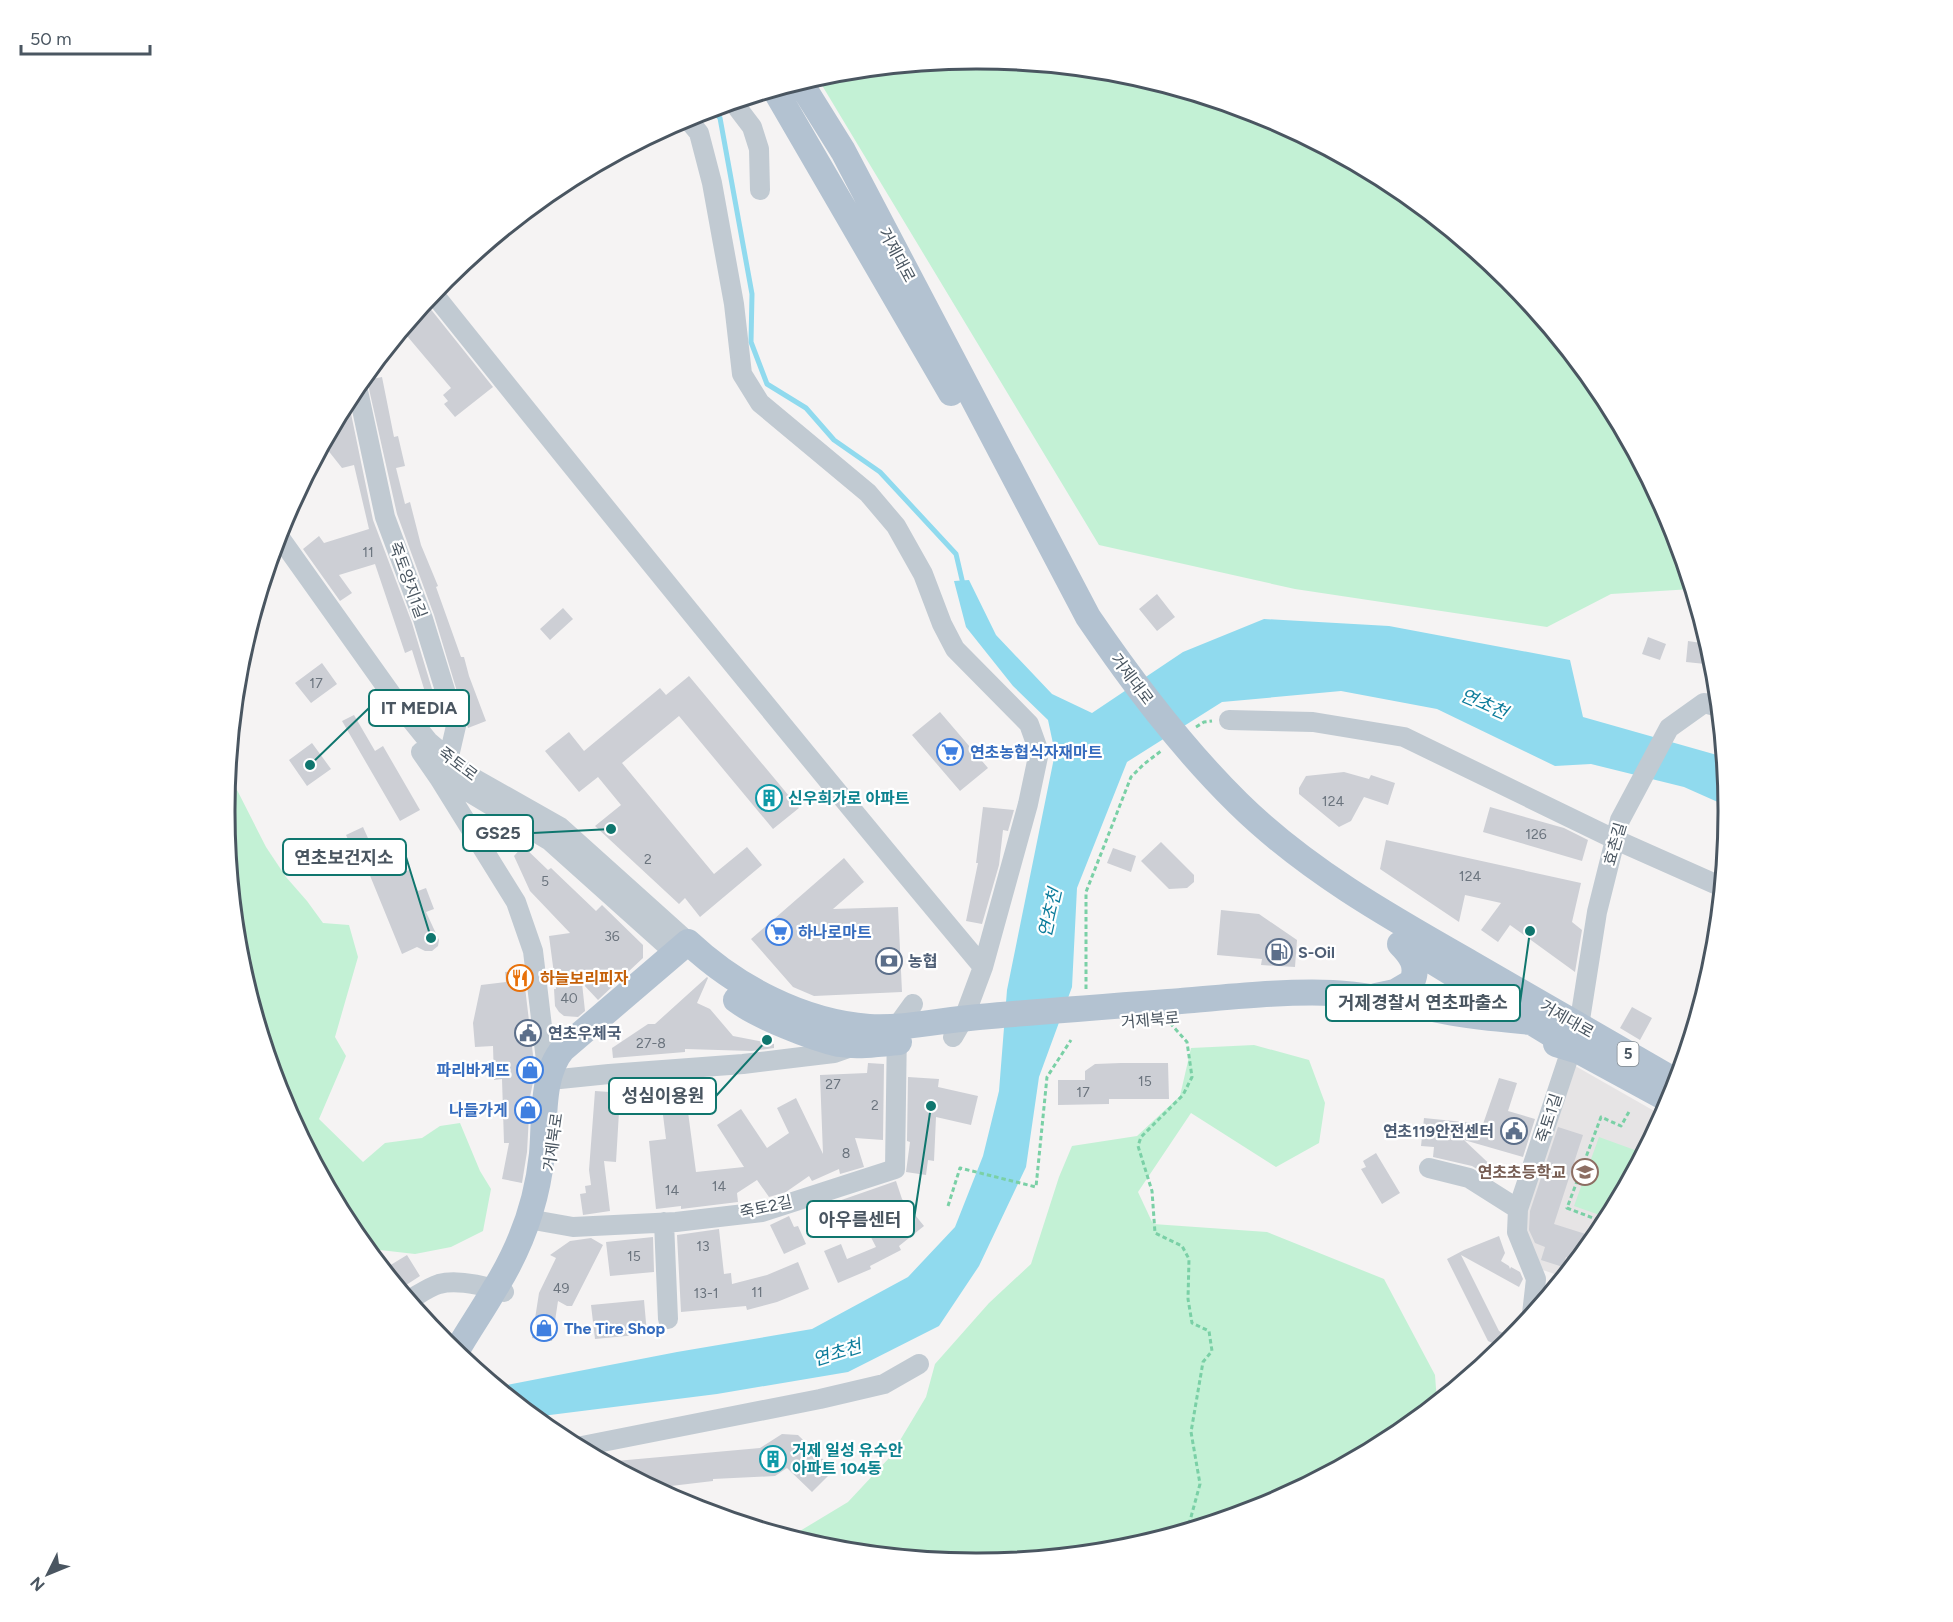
<svg xmlns="http://www.w3.org/2000/svg" width="1953" height="1622" font-family="Figtree,'Noto Sans KR',sans-serif">
<style>
.education{fill:#e6e4e5}
.green{fill:#c3f1d5}
.water{fill:#90daee}
.lines{fill:none;stroke-linecap:round;stroke-linejoin:round}
.stream{stroke:#90daee;stroke-width:5}
.building{fill:#cdcfd5}
.path{stroke:#7ad0a6;stroke-width:3;stroke-dasharray:4.5 3;stroke-linecap:butt}
.minor{stroke:#c1cad2;stroke-width:20}
.major{stroke:#b3c2d1;stroke-width:26}
.labels{text-anchor:middle;dominant-baseline:central;stroke-width:4.5;stroke-linejoin:round;paint-order:stroke}
.number-label{font-size:14px;fill:#6b747e}
.shield{fill:#fff;stroke:#808990;stroke-width:1.5}
.shield-label{font-size:15px;font-weight:bold;fill:#4a5661}
.street-label{font-size:16px;fill:#4a5661;stroke:#fff}
.shop-label{font-size:16px;font-weight:bold;fill:#366cbe;stroke:#fff;text-anchor:start}
.culture-label{font-size:16px;font-weight:bold;fill:#0d838f;stroke:#fff;text-anchor:start}
.service-label{font-size:16px;font-weight:bold;fill:#4e5e75;stroke:#fff;text-anchor:start}
.food-label{font-size:16px;font-weight:bold;fill:#c56008;stroke:#fff;text-anchor:start}
.education-label{font-size:16px;font-weight:bold;fill:#785e54;stroke:#fff;text-anchor:end}
.water-label{font-size:18px;font-style:italic;fill:#0c7c9b;stroke:#fff}
.rim{fill:none;stroke:#4a5661;stroke-width:3}
.leader{fill:none;stroke:#0f766e;stroke-width:2}
.callout-dot{fill:#0f766e;stroke:#fff;stroke-width:2}
.callout{fill:#fff;stroke:#0f766e;stroke-width:2}
.callout-label{font-size:18px;text-anchor:middle;font-weight:bold;fill:#4a5661}
</style>
<rect width="100%" height="100%" fill="#f5f3f3"/>
<!-- education -->
<path class="education" d="M1570 1063 1663 1116 1602 1229 1563 1277 1543 1270 1520 1231Z"/>
<!-- green -->
<path class="green" d="M977 59 1124 73 1265 116 1395 186 1509 279 1602 393 1672 523 1692 589 1611 594 1547 627 1295 589 1099 545 817 77 830 73Z
M230 750 235 786 266 847 286 877 307 901 323 923 349 925 358 957 335 1037 346 1056 319 1119 363 1162 385 1143 422 1138 440 1126 460 1123 480 1171 491 1189 483 1231 451 1247 415 1254 380 1250 373 1256 351 1229 281 1099 238 957 224 811Z
M1254 1045 1309 1060 1325 1103 1319 1143 1276 1167 1191 1113 1138 1192 1153 1224 1267 1232 1384 1279 1435 1375 1437 1402 1394 1437 1264 1506 1123 1549 977 1563 829 1549 790 1537 848 1502 890 1457 926 1397 935 1364 989 1303 1031 1264 1059 1177 1072 1146 1137 1136 1180 1096 1191 1048Z
M1599 1137 1643 1153 1608 1218 1574 1206Z"/>
<!-- water -->
<path class="water" d="M969 580 996 635 1052 694 1092 713 1183 652 1264 619 1389 626 1570 660 1583 717 1724 757 1729 807 1684 787 1591 764 1555 766 1437 709 1341 691 1222 702 1127 762 1077 888 1072 987 1039 1077 1026 1167 979 1266 939 1326 848 1372 717 1394 534 1417 497 1387 677 1352 812 1329 908 1277 955 1227 983 1156 999 1091 1007 990 1055 753 1048 720 1013 686 966 627 954 581Z"/>
<g class="lines">
<!-- stream -->
<path class="stream" d="M712 109 720 118 752 294 751 342 767 384 806 408 834 440 880 472 956 554 963 584"/>
</g>
<!-- building -->
<path class="building" d="M425 302 493 387 455 417 444 404 448 401 443 395 451 388 402 330 416 319 415 315Z
M382 377 394 437 398 436 405 466 396 468 405 504 410 502 421 545 438 586 436 587 461 657H464L469 676 486 721 468 728 434 615 397 514 367 380Z
M348 399 373 520 412 623 432 689 425 692 412 650 405 653 375 564 339 575 352 593 340 601 303 549 319 536 324 543 369 529 354 465 342 468 323 444 331 442 329 434Z
M1157 594 1175 617 1157 631 1139 609Z
M563 608 573 619 550 640 540 629Z
M1648 637 1666 644 1660 660 1642 654Z
M1688 641 1708 644 1715 665 1686 662Z
M322 663 337 684 311 703 295 683Z
M689 676 799 808 773 829 679 716 622 763 714 874 747 847 762 865 700 917 685 898 679 904 595 826 621 805 598 777 579 792 545 751 569 732 584 751 660 688 666 695Z
M940 712 988 768 960 791 912 735Z
M354 715 375 751 383 746 420 810 400 821 342 721Z
M312 743 331 769 307 786 289 760Z
M1344 772 1369 779 1371 775 1395 783 1388 805 1364 797 1351 821 1339 827 1299 794V788L1306 776Z
M983 807 1014 810 1008 831 1003 830 999 865 982 924 966 921 978 863H976Z
M1490 807 1564 828 1588 840 1582 861 1483 832Z
M363 827 380 865 397 858 403 872 409 870 418 891 426 888 434 909 426 912 439 940 438 946 432 951H425L417 947 402 954 362 856 357 858 346 835Z
M1386 840 1581 883 1572 922 1582 930 1575 972 1510 925 1498 942 1481 930 1501 903 1465 895 1459 922 1380 869Z
M1161 842 1194 875V882L1187 888 1169 889 1141 861Z
M523 846 548 870 551 868 596 911 602 905 643 945V958L598 1000 582 983 585 1011 578 1017 564 1016 559 1012 555 1006 554 989H556L549 936 570 933 530 891 514 856Z
M1113 848 1136 856 1131 872 1107 863Z
M844 858 864 882 833 909 898 907 902 992 814 996 793 987 751 939Z
M1221 910 1259 914 1297 940 1295 967 1261 965 1262 959 1217 955Z
M523 970 535 1072 530 1097 527 1152 522 1183 502 1179 509 1143H504L502 1079 494 1080 493 1046 475 1047 473 1023 481 985 506 982 505 972Z
M707 977 708 978 697 1003 710 1009 733 1036 774 1044V1048L752 1051 685 1049V1052L613 1058 612 1048 648 1024H655Z
M1632 1007 1652 1018 1640 1040 1620 1028Z
M868 1063 884 1064 883 1140 855 1138 864 1167 840 1174 839 1169 812 1181 809 1176 786 1192 769 1197 757 1180 737 1193 738 1202 681 1209V1206L656 1209 649 1141 666 1139 662 1107 619 1112 616 1162 604 1161 610 1211 583 1215 580 1194 586 1193 585 1186 591 1185 589 1170 595 1091 639 1094 638 1086 684 1082 696 1172 744 1167 717 1125 741 1109 767 1148 789 1133 777 1108 796 1098 823 1154 820 1075 867 1073Z
M1121 1063H1168L1169 1099H1109V1104L1058 1105V1080H1085V1071L1095 1064Z
M908 1077 939 1079 938 1087 978 1096 971 1125 936 1117 934 1161 928 1160 926 1175 906 1172 910 1142 907 1141Z
M1499 1078 1517 1083 1508 1111 1535 1119 1523 1157 1464 1140 1498 1172 1492 1178 1472 1166 1433 1157 1434 1147 1421 1146 1424 1118 1483 1124Z
M1558 1127 1583 1135 1554 1224 1595 1237 1576 1261 1566 1257 1563 1267 1541 1260 1545 1247 1535 1243 1529 1230 1530 1211Z
M1376 1153 1400 1193 1382 1204 1361 1169 1366 1167 1363 1161Z
M896 1181 902 1199 924 1226 899 1246 901 1250 870 1266 871 1269 838 1283 824 1251 841 1244 847 1259 876 1247 857 1210 835 1218 830 1204Z
M789 1216 794 1227 798 1226 806 1244 784 1254 770 1225Z
M719 1229 724 1274 731 1273 732 1284 767 1275 798 1262 809 1289 777 1302 747 1310 746 1306 681 1312 677 1235Z
M1499 1236 1505 1253 1501 1261 1509 1266 1510 1269 1511 1267 1520 1272 1523 1279 1519 1287 1461 1255 1499 1331 1513 1338 1503 1348 1488 1341 1447 1259 1464 1250Z
M653 1237 654 1272 610 1276 606 1242Z
M591 1238 603 1245 572 1306H567L558 1301 552 1341 532 1338 539 1293 556 1258 550 1255 570 1241Z
M407 1255 420 1276 400 1289 384 1269Z
M644 1300 647 1334 595 1339 591 1305Z
M782 1434 798 1435 834 1470 812 1492 787 1468 775 1476 713 1479V1481L654 1488 605 1462 760 1448Z"/>
<g class="lines">
<!-- path -->
<path class="path" d="M1196 727 1204 722 1212 721
M1086 989V892L1131 777 1144 764 1161 751
M1170 1023 1187 1042 1192 1077 1183 1095 1141 1137 1138 1146 1152 1191 1155 1233 1182 1246 1189 1259 1188 1299 1192 1323 1209 1331 1212 1351 1203 1362 1191 1432 1200 1484 1188 1528 1185 1530
M948 1206 960 1168 1036 1187 1047 1077 1071 1040
M1606 1223 1567 1208 1601 1117 1621 1126 1630 1110"/>
<!-- minor -->
<path class="minor" d="M733 102 752 127 759 149 760 190
M686 117 699 133 712 183 734 304 742 374 760 403 868 493 896 526 923 574 942 624 955 649 1029 724 1039 752 1028 804 983 967 964 1018 953 1037
M433 293C614 519 796 744 983 967
M357 386 385 517 423 619 456 726 446 769
M278 535 399 705 429 742 468 775 560 827 688 942
M1229 720 1313 722 1404 737 1614 839 1722 887
M421 752 439 778 516 902 533 951 548 1077 560 1079 609 1074 743 1064 834 1053 851 1047
M441 768 462 788 550 841 675 953
M1429 1168 1469 1178 1518 1209
M528 1219 573 1227 676 1222 762 1212 895 1169 897 1026 913 1004
M664 1222 668 1319
M409 1300C418 1295 429 1287 439 1284 458 1279 485 1286 504 1292
M1532 1314 1536 1279 1517 1232 1518 1209 1579 1026 1597 912 1620 820 1669 728 1704 703 1719 707
M577 1447 820 1399 884 1384 919 1364"/>
<!-- major -->
<path class="major" d="M800 82 843 151 1088 617C1133 683 1181 747 1238 803 1305 869 1388 916 1469 962 1538 1002 1607 1042 1677 1082
M775 90 951 393
M1409 947 1572 1047
M1376 996 1395 992 1412 982C1419 966 1411 955 1400 944
M736 1000C757 1016 812 1038 839 1044 858 1047 880 1044 899 1042
M1556 1044 1579 1051 1671 1101
M456 1352C468 1331 482 1311 494 1290 520 1249 537 1202 542 1154 545 1121 541 1074 563 1049L688 942C736 987 802 1022 869 1027 905 1029 942 1020 979 1017 1046 1011 1114 1006 1181 1001 1231 997 1282 991 1333 993 1376 995 1418 1007 1460 1014 1500 1020 1540 1023 1579 1026"/>
</g>
<!-- icons -->
<defs>
<symbol id="supermarket-ring" viewBox="-11 -11 22 22"><circle r="9.5" fill="#fff" stroke="#3f7fe0" stroke-width="1.5"/><path d="M-6-5.5h2.5l.6 2H6L4.5 2H-2.5L-4.4-4H-6ZM-1.5 3.2a1.3 1.3 0 1 0 .1 0ZM3 3.2a1.3 1.3 0 1 0 .1 0Z" fill="#3f7fe0"/></symbol>
<symbol id="building-ring" viewBox="-11 -11 22 22"><circle r="9.5" fill="#fff" stroke="#0f9aa8" stroke-width="1.5"/><path d="M-4-6H4V6H1V3H-1V6H-4ZM-2.5-4.3h1.7v1.8h-1.7ZM.8-4.3h1.7v1.8H.8ZM-2.5-1h1.7V.8h-1.7ZM.8-1h1.7V.8H.8Z" fill="#0f9aa8"/></symbol>
<symbol id="fuel-ring" viewBox="-11 -11 22 22"><circle r="9.5" fill="#fff" stroke="#5c6f8a" stroke-width="1.5"/><path d="M-5.5-6h7V0h2V4h1.3V-2.5L3-4.5l.8-.8L6-3V5H2.5V1h-1V6h-7ZM-4.2-4.7v3.2H.2V-4.7Z" fill="#5c6f8a"/></symbol>
<symbol id="bank-ring" viewBox="-11 -11 22 22"><circle r="9.5" fill="#fff" stroke="#5c6f8a" stroke-width="1.5"/><path d="M-6-4H6V4H-6ZM0-2.3a2.3 2.3 0 1 0 0 4.6a2.3 2.3 0 1 0 0-4.6Z" fill="#5c6f8a"/></symbol>
<symbol id="restaurant-ring" viewBox="-11 -11 22 22"><circle r="9.5" fill="#fff" stroke="#e8710a" stroke-width="1.5"/><path d="M-5-6h1v4h1v-4h1v4h1v-4h1v5L-1.5 .5V6h-2V.5L-5-1ZM5-6V6H3V1.5H1.5Q1.5-4 5-6Z" fill="#e8710a"/></symbol>
<symbol id="civic-ring" viewBox="-11 -11 22 22"><circle r="9.5" fill="#fff" stroke="#5c6f8a" stroke-width="1.5"/><path d="M-.6-6.5H3V-4.5H.6V-3L4-1V1h2V6H-6V1h2V-1L-.6-3ZM-1.2 2.5V6h2.4V2.5Z" fill="#5c6f8a"/></symbol>
<symbol id="shop-ring" viewBox="-11 -11 22 22"><circle r="9.5" fill="#fff" stroke="#3f7fe0" stroke-width="1.5"/><path d="M-5-2.5h2.3a2.7 3.5 0 0 1 5.4 0H5L5.5 6h-11ZM-1.5-2.5h3a1.5 2.3 0 0 0-3 0Z" fill="#3f7fe0"/></symbol>
<symbol id="school-ring" viewBox="-11 -11 22 22"><circle r="9.5" fill="#fff" stroke="#8d6e63" stroke-width="1.5"/><path d="M0-5L7-2L0 1L-7-2ZM-4 1L0 2.5L4 1V4Q0 6-4 4Z" fill="#8d6e63"/></symbol>
</defs>
<g fill-rule="evenodd">
<use href="#supermarket-ring" x="935" y="737" width="30" height="30"/>
<use href="#building-ring" x="754" y="783" width="30" height="30"/>
<use href="#supermarket-ring" x="764" y="917" width="30" height="30"/>
<use href="#fuel-ring" x="1264" y="937" width="30" height="30"/>
<use href="#bank-ring" x="874" y="946" width="30" height="30"/>
<use href="#restaurant-ring" x="505" y="963" width="30" height="30"/>
<use href="#civic-ring" x="513" y="1018" width="30" height="30"/>
<use href="#shop-ring" x="515" y="1055" width="30" height="30"/>
<use href="#shop-ring" x="513" y="1095" width="30" height="30"/>
<use href="#civic-ring" x="1499" y="1116" width="30" height="30"/>
<use href="#school-ring" x="1570" y="1157" width="30" height="30"/>
<use href="#shop-ring" x="529" y="1313" width="30" height="30"/>
<use href="#building-ring" x="758" y="1444" width="30" height="30"/>
</g>
<g class="labels">
<!-- number labels -->
<g class="number-label">
<text x="368" y="552">11</text>
<text x="316" y="683">17</text>
<text x="1333" y="801">124</text>
<text x="1536" y="834">126</text>
<text x="648" y="859">2</text>
<text x="1470" y="876">124</text>
<text x="545" y="881">5</text>
<text x="612" y="936">36</text>
<text x="569" y="998">40</text>
<text x="651" y="1043">27-8</text>
<text x="1145" y="1081">15</text>
<text x="833" y="1084">27</text>
<text x="1083" y="1092">17</text>
<text x="875" y="1105">2</text>
<text x="846" y="1153">8</text>
<text x="719" y="1186">14</text>
<text x="672" y="1190">14</text>
<text x="703" y="1246">13</text>
<text x="634" y="1256">15</text>
<text x="561" y="1288">49</text>
<text x="757" y="1292">11</text>
<text x="706" y="1293">13-1</text>
</g>
<!-- shield labels -->
<rect class="shield" x="1617.5" y="1042" width="21" height="24" rx="4.5"/>
<g class="shield-label">
<text x="1628" y="1054">5</text>
</g>
<!-- street labels -->
<g class="street-label">
<text transform="translate(897 255) rotate(62)">거제대로</text>
<text transform="translate(408 580) rotate(70)">죽토양지1길</text>
<text transform="translate(1132 679) rotate(53)">거제대로</text>
<text transform="translate(458 764) rotate(37)">죽토로</text>
<text transform="translate(1615 844) rotate(-74)">효촌길</text>
<text transform="translate(1567 1019) rotate(30)">거제대로</text>
<text transform="translate(1150 1020) rotate(-5)">거제북로</text>
<text transform="translate(1549 1118) rotate(-72)">죽토1길</text>
<text transform="translate(553 1142) rotate(-82)">거제북로</text>
<text transform="translate(766 1207) rotate(-13)">죽토2길</text>
</g>
<!-- shop labels -->
<g class="shop-label">
<text x="970" y="752">연초농협식자재마트</text>
<text x="798" y="932">하나로마트</text>
<text x="510" y="1070" text-anchor="end">파리바게뜨</text>
<text x="508" y="1110" text-anchor="end">나들가게</text>
<text x="564" y="1328">The Tire Shop</text>
</g>
<!-- culture labels -->
<g class="culture-label">
<text x="788" y="798">신우희가로 아파트</text>
<text x="792" y="1450">거제 일성 유수안<tspan x="792" dy="18">아파트 104동</tspan></text>
</g>
<!-- service labels -->
<g class="service-label">
<text x="1298" y="952">S-Oil</text>
<text x="908" y="961">농협</text>
<text x="548" y="1033">연초우체국</text>
<text x="1494" y="1131" text-anchor="end">연초119안전센터</text>
</g>
<!-- food labels -->
<g class="food-label">
<text x="540" y="978">하늘보리피자</text>
</g>
<!-- education labels -->
<g class="education-label">
<text x="1566" y="1172">연초초등학교</text>
</g>
<!-- water labels -->
<g class="water-label">
<text transform="translate(1484 704) rotate(24)">연초천</text>
<text transform="translate(1050 913) rotate(-77)">연초천</text>
<text transform="translate(837 1353) rotate(-17)">연초천</text>
</g>
</g>
<!-- crop -->
<path d="M0 0H1953V1622H0ZM976 69H977A741 741 0 0 1 1718 810V812A741 741 0 0 1 977 1553H976A741 741 0 0 1 235 812V810A741 741 0 0 1 976 69Z" fill="#fff" fill-rule="evenodd"/>
<path class="rim" d="M976 69H977A741 741 0 0 1 1718 810V812A741 741 0 0 1 977 1553H976A741 741 0 0 1 235 812V810A741 741 0 0 1 976 69Z"/>
<!-- callouts -->
<path class="leader" d="M310 765L369 708M611 829L533 833M431 938L406 857M1530 931L1520 1003M767 1040L716 1096M931 1106L914 1219"/>
<g class="callout-dot">
<circle cx="310" cy="765" r="6"/>
<circle cx="611" cy="829" r="6"/>
<circle cx="431" cy="938" r="6"/>
<circle cx="1530" cy="931" r="6"/>
<circle cx="767" cy="1040" r="6"/>
<circle cx="931" cy="1106" r="6"/>
</g>
<g class="callout">
<rect x="369" y="690" width="100" height="36" rx="6"/>
<rect x="463" y="815" width="70" height="36" rx="6"/>
<rect x="283" y="839" width="123" height="36" rx="6"/>
<rect x="1326" y="985" width="194" height="36" rx="6"/>
<rect x="609" y="1078" width="107" height="36" rx="6"/>
<rect x="807" y="1201" width="107" height="36" rx="6"/>
</g>
<g class="callout-label">
<text x="419" y="714">IT MEDIA</text>
<text x="498" y="839">GS25</text>
<text x="344" y="864">연초보건지소</text>
<text x="1423" y="1009">거제경찰서 연초파출소</text>
<text x="663" y="1102">성심이용원</text>
<text x="860" y="1226">아우름센터</text>
</g>
<!-- north arrow -->
<g transform="translate(48 1574) rotate(227)" stroke="#ffffff" stroke-width="4.5" paint-order="stroke">
<path d="M0-4.5L10 22L0 15L-10 22Z" fill="#4a5661"/>
<text y="-9" font-size="16" font-weight="bold" text-anchor="middle" fill="#4a5661">N</text>
</g>
<!-- scale -->
<path d="M21 45v9h129v-9" fill="none" stroke="#4a5661" stroke-width="3"/>
<text x="30" y="45" font-size="18" fill="#4a5661" stroke="#ffffff" stroke-width="4.5" paint-order="stroke">50 m</text>
</svg>
